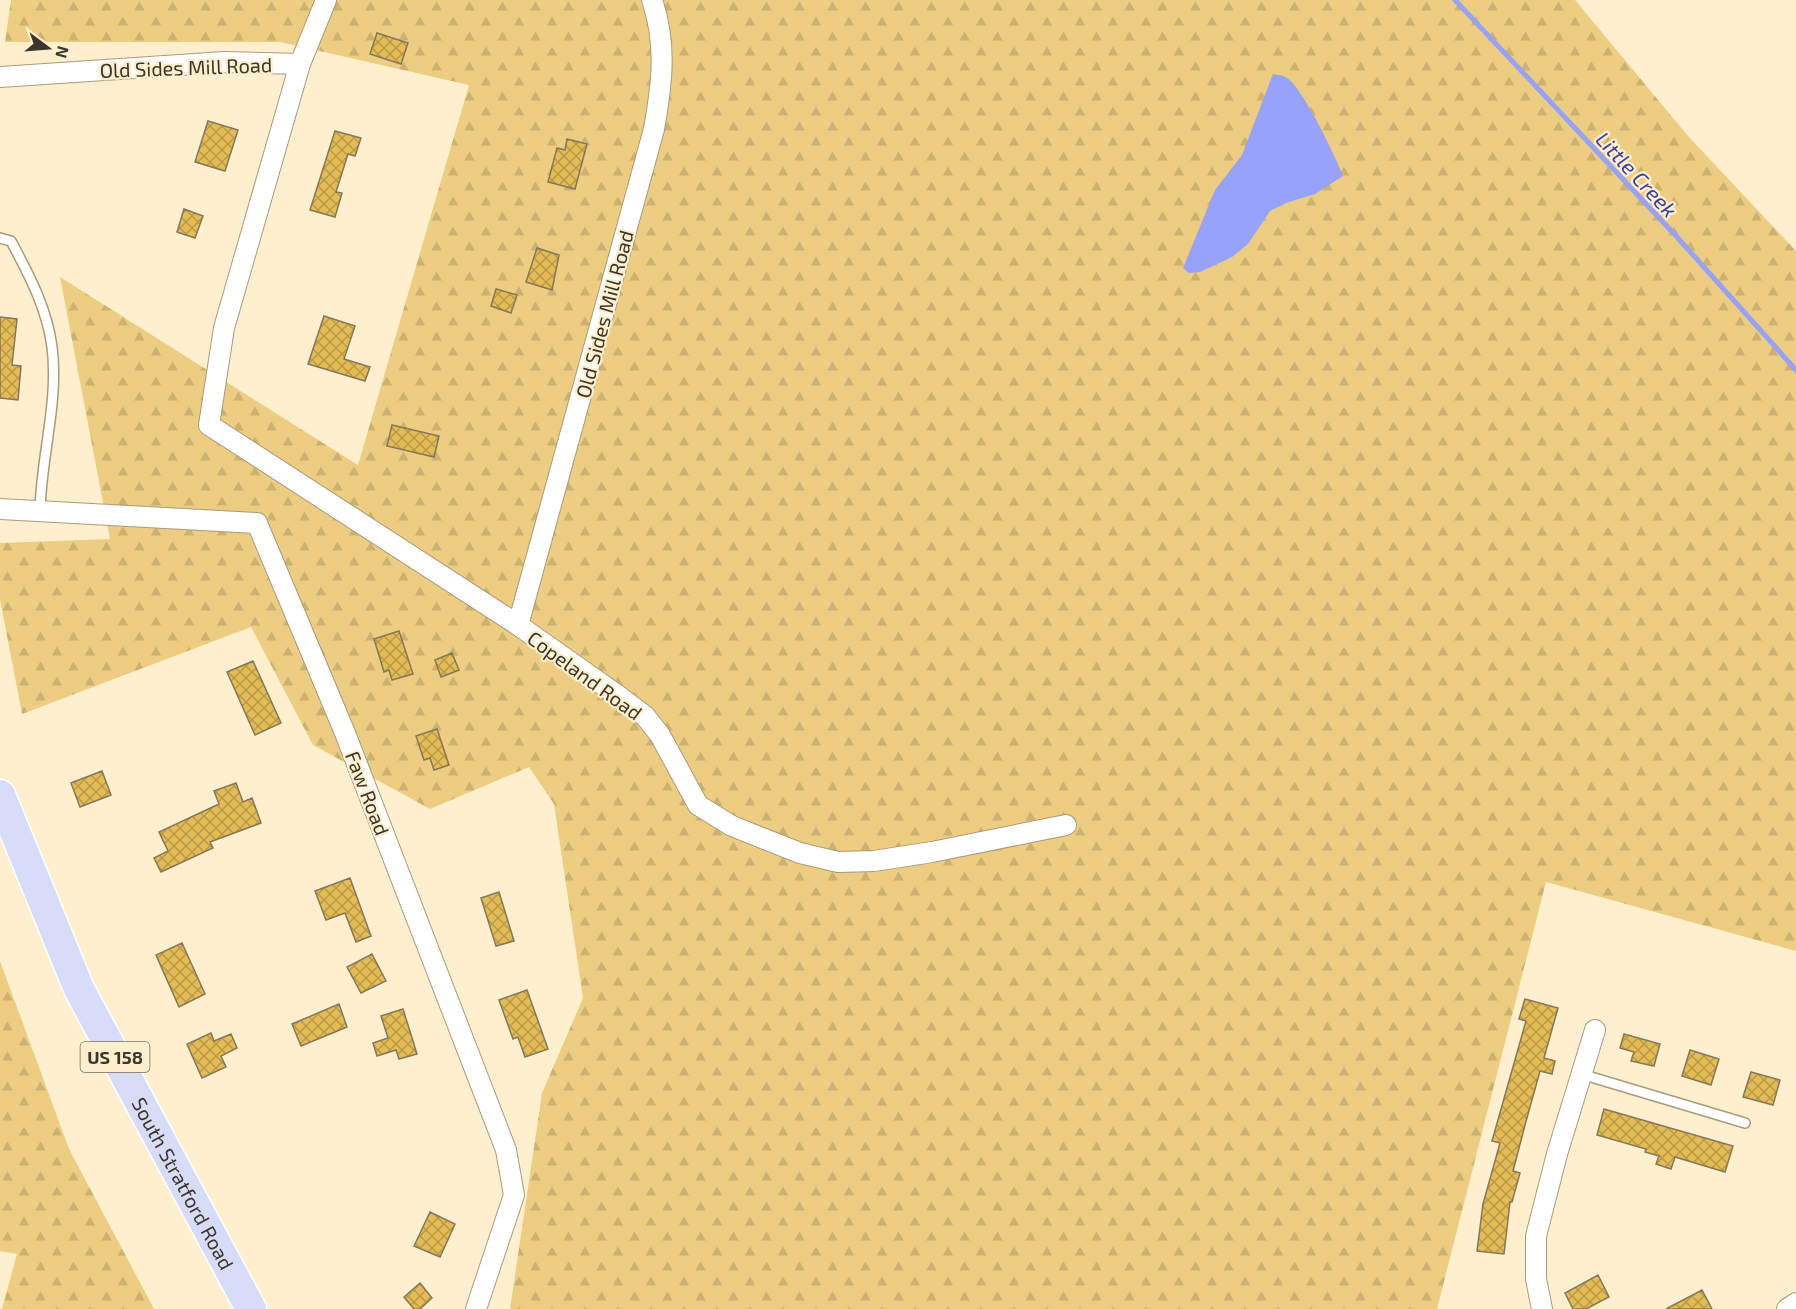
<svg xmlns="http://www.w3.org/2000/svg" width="1796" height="1309" font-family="'Exo 2',sans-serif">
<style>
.forest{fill:url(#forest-firs)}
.water{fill:#97a2fa}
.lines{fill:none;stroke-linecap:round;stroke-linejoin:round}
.stream{stroke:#97a2fa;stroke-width:5}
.building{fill:url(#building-cross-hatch);stroke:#857759;stroke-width:1.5}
.service-casing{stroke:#a89b7c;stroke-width:12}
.minor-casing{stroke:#a89b7c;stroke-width:22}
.primary-casing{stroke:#fff;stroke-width:33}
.service{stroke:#fff;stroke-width:9}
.minor{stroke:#fff;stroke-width:20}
.primary{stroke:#d7dcf8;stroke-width:30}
.labels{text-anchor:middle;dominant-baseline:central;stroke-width:4.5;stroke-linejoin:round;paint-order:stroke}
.shield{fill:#fef0ce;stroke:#766e5b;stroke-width:1.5}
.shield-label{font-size:18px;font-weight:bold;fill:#3c372a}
.street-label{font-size:20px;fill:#3c372a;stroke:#fef0ce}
.water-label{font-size:21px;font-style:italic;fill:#3d3da1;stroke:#fef0ce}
</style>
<defs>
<pattern id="forest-firs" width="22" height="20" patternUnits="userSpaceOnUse" patternTransform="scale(1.5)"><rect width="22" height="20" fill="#edcd81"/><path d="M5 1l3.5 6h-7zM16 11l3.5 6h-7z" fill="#ccb170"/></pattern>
<pattern id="building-cross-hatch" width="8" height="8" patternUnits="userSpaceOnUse" patternTransform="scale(1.5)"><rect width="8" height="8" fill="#e4bc56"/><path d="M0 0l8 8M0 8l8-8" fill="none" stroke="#ba9a47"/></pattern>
</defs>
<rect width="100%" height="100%" fill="#fef0ce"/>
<!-- forest -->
<path class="forest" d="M11 0H1575L1688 136 1796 251V951L1546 882 1437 1309H510L542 1093 583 998 554 804 529 767 430 809 313 745 251 627 22 714 0 599V543L110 539 60 277 358 465 469 85 280 42H5Z
M0 961 69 1149 154 1309H2L17 1254 0 1251Z"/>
<!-- water -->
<path class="water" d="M1273 74C1277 75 1283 75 1287 78 1302 87 1336 157 1343 176L1315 194 1286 203 1270 211 1248 244 1232 257 1200 272 1189 273 1183 268 1215 190 1242 155Z"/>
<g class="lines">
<!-- stream -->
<path class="stream" d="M1455 0 1677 237 1796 370"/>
</g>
<!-- building -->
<path class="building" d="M377 33 408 43 401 64 370 54Z
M208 121 238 130 225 171 195 162Z
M335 131 361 138 355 156 348 154 336 192 342 193 335 217 310 210Z
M567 139 587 144 575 189 548 182 557 148 565 150Z
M184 209 203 216 195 238 177 232Z
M537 248 559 255 552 290 526 282Z
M496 289 517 295 511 313 491 306Z
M324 316 355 326 344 359 370 367 365 381 308 364Z
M0 317 17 319 12 365 21 366 18 400 0 398Z
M392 425 439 436 434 457 387 446Z
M399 631 413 674 392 680 389 670 384 672 374 639Z
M452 653 459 670 441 677 435 660Z
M253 661 281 723 255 735 227 672Z
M437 729 449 765 434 770 430 758 424 760 416 736Z
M102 771 111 795 80 807 71 783Z
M236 783 243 802 252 798 261 823 210 842 213 848 161 872 154 858 168 851 159 832 219 804 214 791Z
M350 878 371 936 356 942 345 913 326 920 315 891Z
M499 892 514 941 496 946 481 898Z
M182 943 205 994 179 1007 156 955Z
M372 954 386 981 361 993 347 967Z
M527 990 548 1049 525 1057 518 1037 513 1039 499 1000Z
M1525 999 1558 1008 1544 1058 1555 1061 1552 1074 1540 1071 1525 1125 1513 1171 1520 1173 1512 1202H1510L1504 1254 1477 1251 1483 1204 1500 1143 1492 1141 1526 1021 1519 1019Z
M339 1004 347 1027 301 1046 292 1024Z
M403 1009 417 1054 399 1059 396 1050 377 1056 373 1043 388 1038 381 1016Z
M211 1033 214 1041 231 1034 237 1048 221 1056 226 1067 202 1078 187 1044Z
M1624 1034 1660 1044 1654 1066 1631 1061 1634 1052 1620 1048Z
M1690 1050 1719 1059 1711 1085 1682 1076Z
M1751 1072 1780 1080 1773 1105 1743 1097Z
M1604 1109 1733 1146 1725 1172 1675 1157 1671 1169 1656 1164 1659 1156 1645 1152 1646 1149 1597 1135Z
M430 1212 455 1224 440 1257 414 1246Z
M1598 1275 1609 1297 1586 1309H1573L1565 1293Z
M420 1283 432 1298 420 1309H414L404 1297Z
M1702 1290 1712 1309H1666Z"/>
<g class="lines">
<defs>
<path id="service" d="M0 238 11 241C29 275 47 308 52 347 59 401 41 457 40 511
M1581 1074 1745 1123"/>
<path id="minor" d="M326 0 300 64 224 328 209 425 518 625 620 697 645 716 660 735 698 805 732 826 800 853 838 862 874 861 932 852 1066 825
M0 77 224 62 300 64
M0 509 257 523 345 733 506 1150 514 1195 476 1309
M518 625 654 129C662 84 667 44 652 0
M1542 1309 1536 1279V1236L1557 1154 1595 1030
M1787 1309 1796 1303"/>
<g id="primary">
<path id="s1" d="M0 795 79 989 251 1309"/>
</g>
</defs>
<!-- service casing -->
<use href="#service" class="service-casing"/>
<!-- minor casing -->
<use href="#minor" class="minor-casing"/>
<!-- primary casing -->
<use href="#primary" class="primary-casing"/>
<!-- service -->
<use href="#service" class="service"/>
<!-- minor -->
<use href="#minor" class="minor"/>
<!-- primary -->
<use href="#primary" class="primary"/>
</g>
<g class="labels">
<!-- shield labels -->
<rect class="shield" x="80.5" y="1042" width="69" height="30" rx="4.5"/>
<g class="shield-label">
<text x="115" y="1057">US 158</text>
</g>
<!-- street labels -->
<g class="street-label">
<text transform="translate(186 67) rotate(-2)">Old Sides Mill Road</text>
<text transform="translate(604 314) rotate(-75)">Old Sides Mill Road</text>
<text transform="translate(585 675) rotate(36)">Copeland Road</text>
<text transform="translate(368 793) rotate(69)">Faw Road</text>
<text stroke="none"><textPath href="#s1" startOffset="430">South Stratford Road</textPath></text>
</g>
<!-- water labels -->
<g class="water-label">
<text transform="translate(1637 174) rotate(47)">Little Creek</text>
</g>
</g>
<!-- north arrow -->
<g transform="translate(48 48) rotate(106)" stroke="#fef0ce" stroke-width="4.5" paint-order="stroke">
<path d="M0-4.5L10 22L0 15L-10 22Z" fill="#3c372a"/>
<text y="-9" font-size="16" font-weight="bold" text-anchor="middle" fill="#3c372a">N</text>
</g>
</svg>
